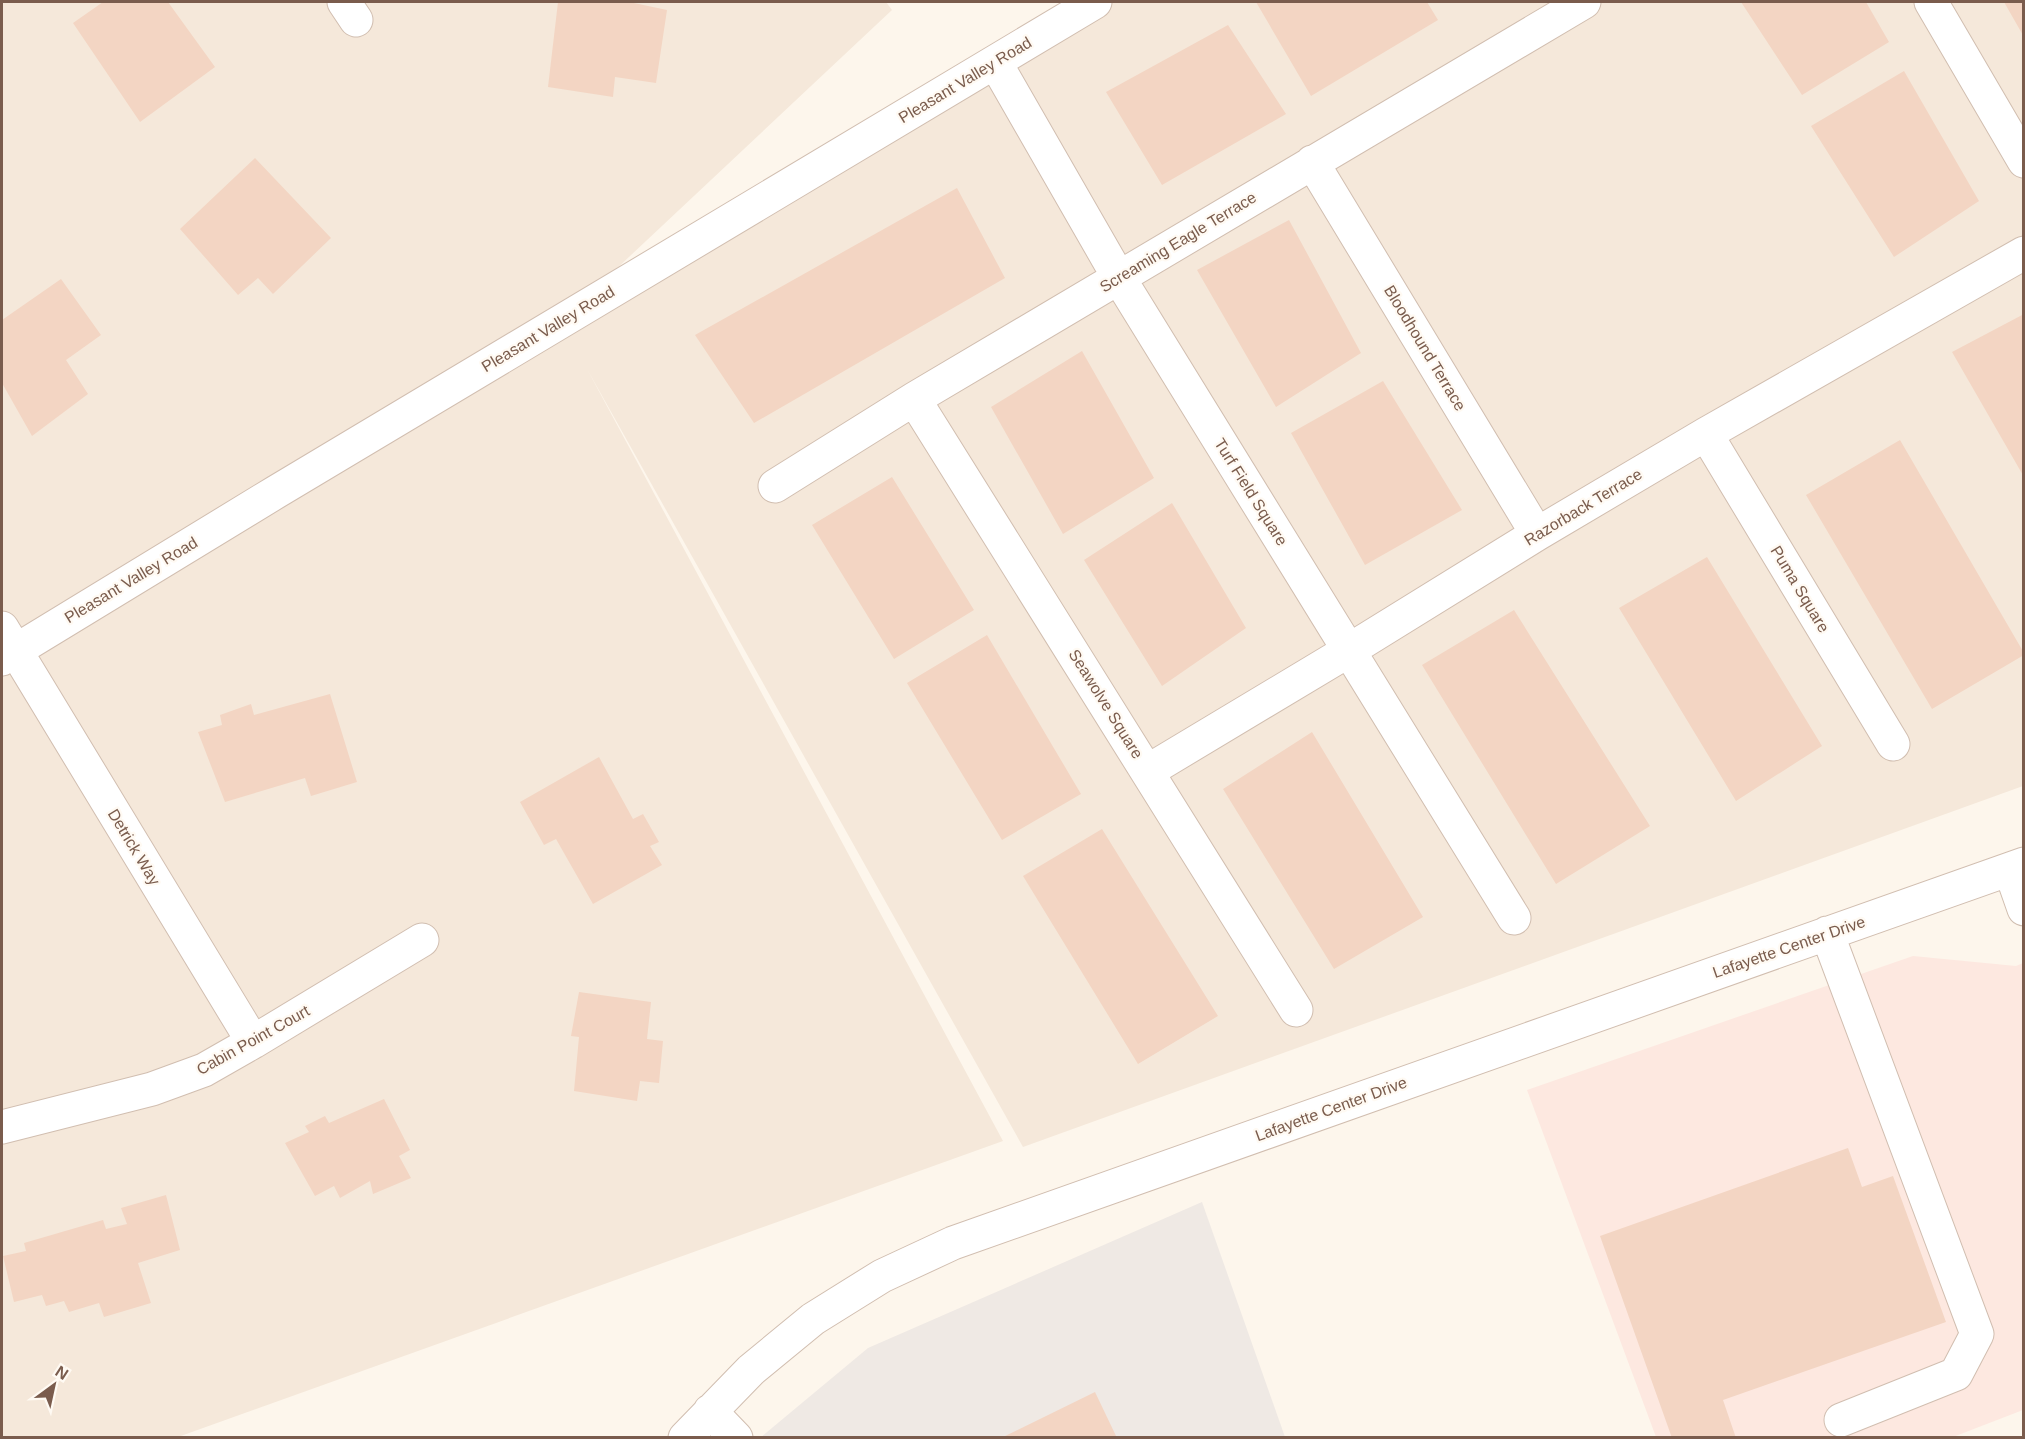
<svg xmlns="http://www.w3.org/2000/svg" width="2025" height="1439" font-family="Arial,sans-serif">
<style>
.residential{fill:#f5e8da}
.commercial{fill:#fde8e0}
.industrial{fill:#efe9e4}
.building{fill:#f3d5c3}
.lines{fill:none;stroke-linecap:round;stroke-linejoin:round}
.minor-casing{stroke:#d1beb0;stroke-width:35}
.minor{stroke:#fff;stroke-width:33}
.labels{text-anchor:middle;dominant-baseline:central;stroke-width:4.5;stroke-linejoin:round;paint-order:stroke}
.street-label{font-size:16px;fill:#7a5c4d;stroke:#fffaf3}
</style>
<rect width="100%" height="100%" fill="#fdf6ec"/>
<!-- residential -->
<path class="residential" d="M2 2H886L892 10 564 318 1078 2H2023V786L1023 1147 587 369 1003 1141 178 1437 2 1438Z"/>
<!-- commercial -->
<path class="commercial" d="M1913 956 2016 966 2023 963V1410L1953 1437H1656L1527 1090Z"/>
<!-- industrial -->
<path class="industrial" d="M1202 1202 1285 1437 760 1438 868 1348Z"/>
<!-- building -->
<path class="building" d="M103 2H168L215 67 140 122 73 23Z
M558 2H629L667 10 656 83 615 77 613 97 548 87Z
M1256 2H1427L1438 20 1311 96Z
M1741 2H1866L1889 42 1802 95Z
M2004 2H2024V37Z
M1228 25 1286 114 1162 185 1106 92Z
M1904 71 1979 201 1894 257 1811 126Z
M255 158 331 238 273 294 258 278 238 295 180 229Z
M957 188 1005 278 754 423 695 335Z
M1289 220 1361 353 1276 407 1197 270Z
M61 279 101 335 66 360 88 394 32 436 2 383V320Z
M2024 314V477L1952 352Z
M1082 351 1154 478 1063 534 991 407Z
M1383 381 1462 510 1365 565 1291 433Z
M1900 440 2024 653V655L1932 709 1806 495Z
M892 477 974 610 894 659 812 525Z
M1172 503 1246 628 1162 686 1084 560Z
M1707 557 1822 746 1736 801 1619 608Z
M1514 610 1650 826 1556 884 1422 665Z
M987 635 1081 794 1002 840 907 683Z
M330 694 357 782 311 796 305 778 225 802 198 732 222 725 220 715 251 704 254 715Z
M1312 732 1423 917 1334 969 1223 789Z
M599 757 633 819 643 814 659 842 650 846 662 865 593 904 556 839 544 845 520 802Z
M1102 829 1218 1016 1138 1064 1023 876Z
M579 992 651 1002 647 1039 663 1041 659 1083 640 1081 637 1101 574 1091 579 1037 571 1036Z
M384 1099 410 1150 399 1156 411 1178 373 1194 370 1181 340 1198 334 1186 315 1196 285 1143 309 1132 305 1126 325 1116 329 1123Z
M1848 1148 1862 1187 1893 1176 1946 1322 1723 1400 1736 1438H1672L1600 1236Z
M166 1195 180 1250 138 1263 151 1303 104 1317 99 1303 69 1312 64 1301 46 1306 42 1295 14 1302 3 1256 26 1251 24 1243 103 1220 106 1229 127 1224 121 1208Z
M1095 1392 1117 1438H1001Z"/>
<g class="lines">
<defs>
<path id="minor" d="M344 2 356 20
M1931 2 2024 161
M995 62 1119 278 1514 918
M1312 162 1537 534
M914 399 1296 1010
M1706 434 1893 744
M775 486 914 399 1584 2
M2 628 253 1042
M2 659 276 492 1095 2
M1148 771 1348 651 1537 534 1706 434 2024 253
M2010 869 2024 909
M1827 933 1977 1334 1956 1374 1841 1420
M2 1127 152 1089 204 1070 253 1042 422 940
M710 1411 736 1438
M685 1438 751 1370 813 1319 882 1276 953 1243 2024 864"/>
</defs>
<!-- minor casing -->
<use href="#minor" class="minor-casing"/>
<!-- minor -->
<use href="#minor" class="minor"/>
</g>
<g class="labels">
<!-- street labels -->
<g class="street-label">
<text transform="translate(965 80) rotate(-31)">Pleasant Valley Road</text>
<text transform="translate(1178 242) rotate(-31)">Screaming Eagle Terrace</text>
<text transform="translate(548 329) rotate(-31)">Pleasant Valley Road</text>
<text transform="translate(1425 348) rotate(59)">Bloodhound Terrace</text>
<text transform="translate(1251 492) rotate(58)">Turf Field Square</text>
<text transform="translate(1583 507) rotate(-31)">Razorback Terrace</text>
<text transform="translate(131 580) rotate(-31)">Pleasant Valley Road</text>
<text transform="translate(1800 589) rotate(59)">Puma Square</text>
<text transform="translate(1106 704) rotate(58)">Seawolve Square</text>
<text transform="translate(134 847) rotate(59)">Detrick Way</text>
<text transform="translate(1789 947) rotate(-19)">Lafayette Center Drive</text>
<text transform="translate(253 1040) rotate(-29)">Cabin Point Court</text>
<text transform="translate(1331 1109) rotate(-20)">Lafayette Center Drive</text>
</g>
</g>
<!-- border -->
<rect width="2025" height="1439" fill="none" stroke="#7a5c4d" stroke-width="6"/>
<!-- north arrow -->
<g transform="translate(54 1385) rotate(33)" stroke="#fffaf3" stroke-width="4.5" paint-order="stroke">
<path d="M0-4.5L10 22L0 15L-10 22Z" fill="#7a5c4d"/>
<text y="-9" font-size="16" font-weight="bold" text-anchor="middle" fill="#7a5c4d">N</text>
</g>
</svg>
